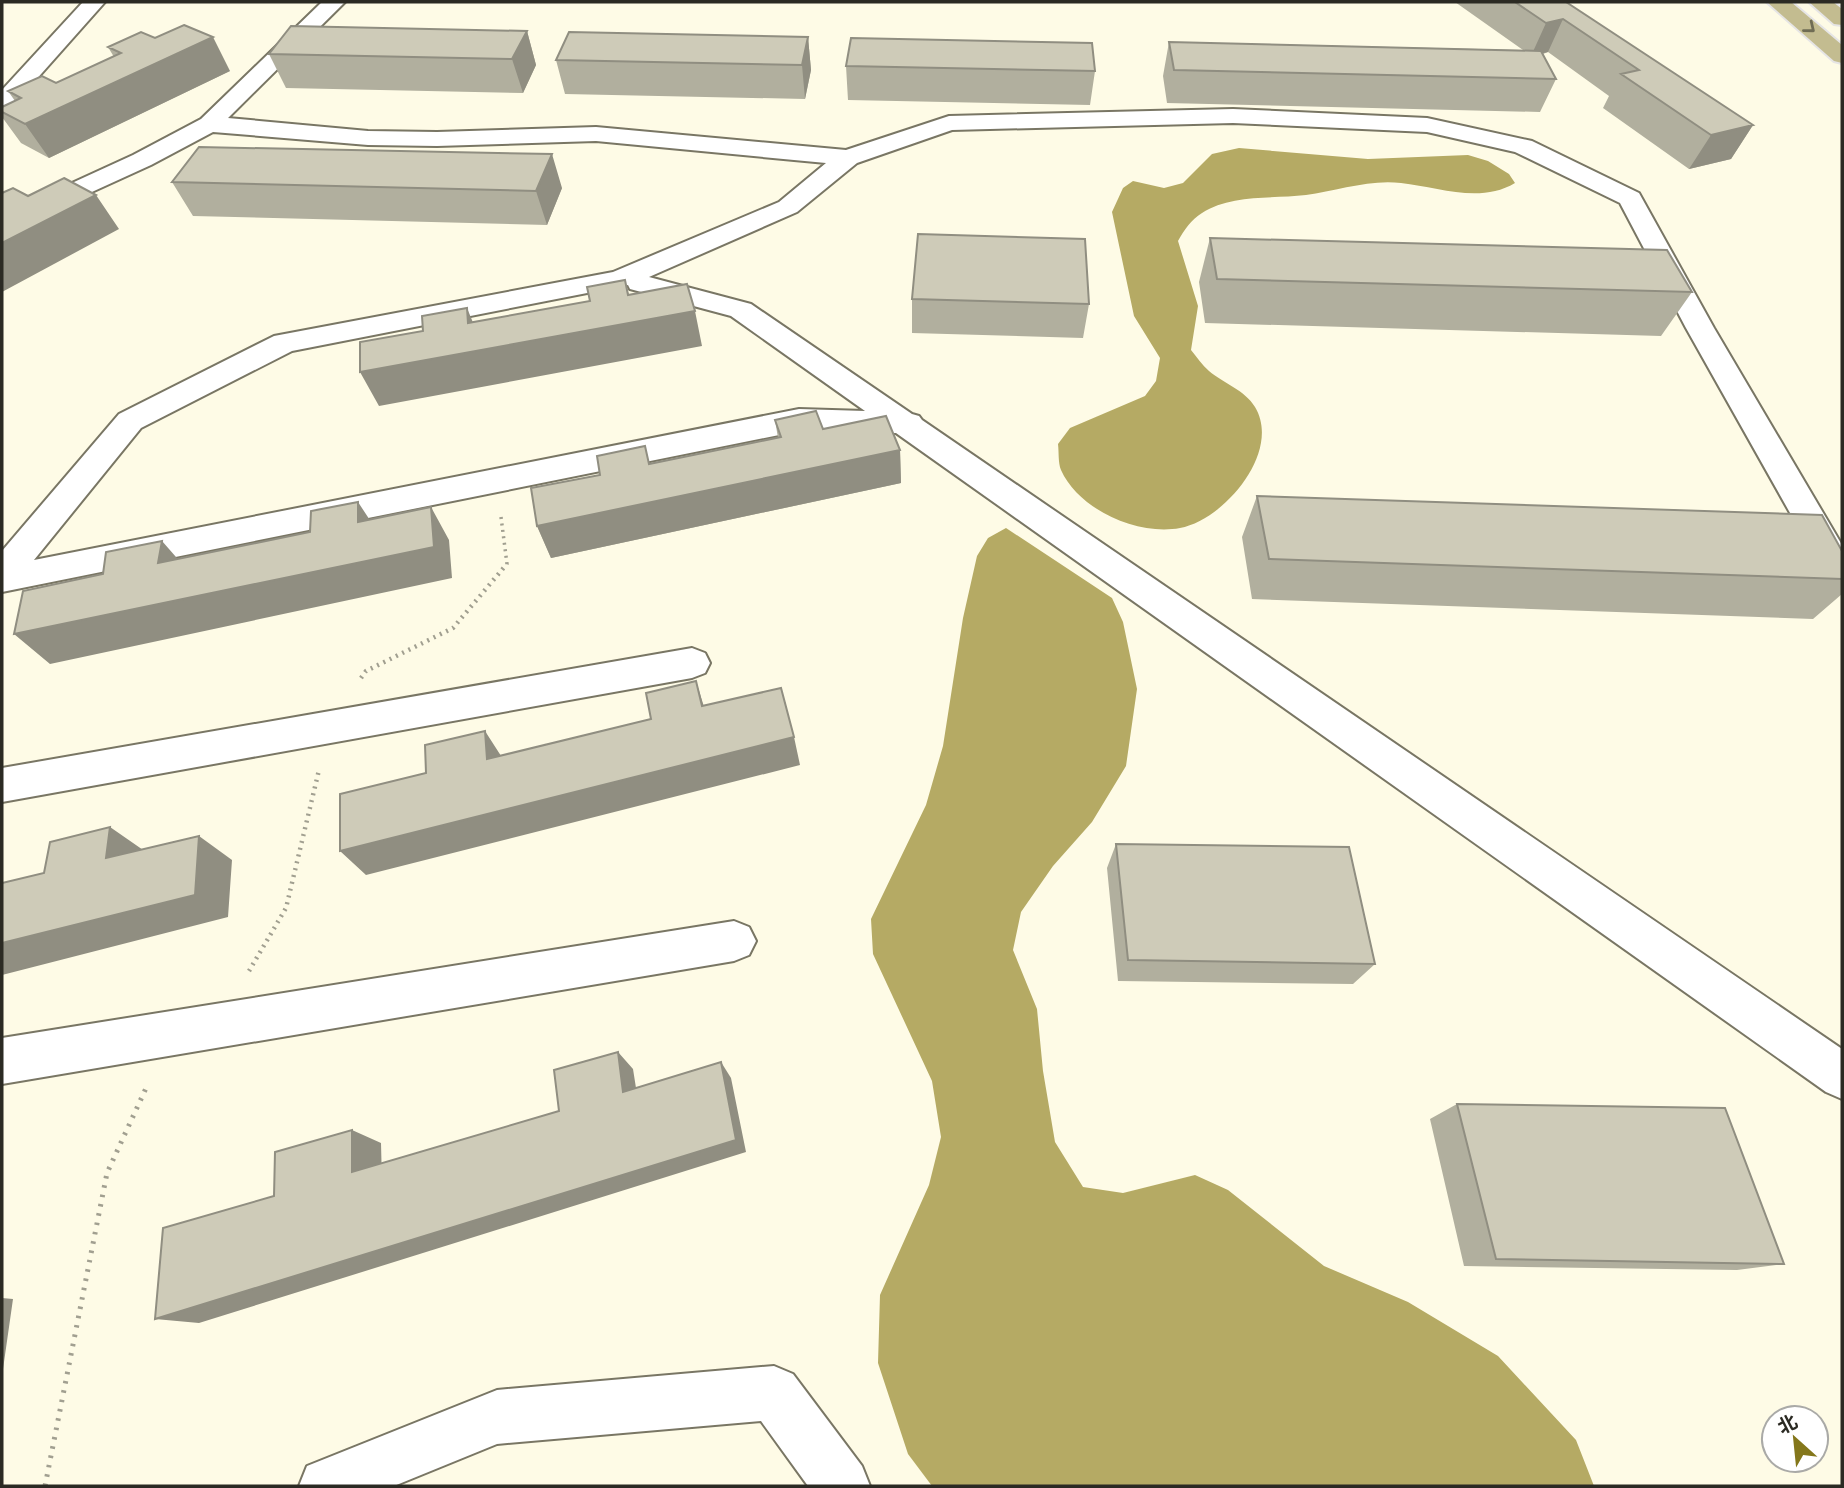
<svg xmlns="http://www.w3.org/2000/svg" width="1844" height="1488" font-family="Barlow,'Noto Sans SC',sans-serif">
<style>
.water{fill:#b5aa64}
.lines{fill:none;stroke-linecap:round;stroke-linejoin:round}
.street-casing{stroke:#797664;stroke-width:4}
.primary-casing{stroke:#e6e5e5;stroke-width:4}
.path-far2{stroke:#a19f90;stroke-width:3.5;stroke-dasharray:2 4.5;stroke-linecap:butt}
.path-far1{stroke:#a19f90;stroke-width:4.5;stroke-dasharray:2 5;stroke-linecap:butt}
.path{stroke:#a19f90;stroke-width:5;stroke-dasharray:2.5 7;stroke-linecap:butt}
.street{fill:#fff;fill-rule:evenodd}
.primary{fill:#c3bc90;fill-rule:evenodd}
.wall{fill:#b1af9e}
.shaded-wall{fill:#908e81}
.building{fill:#cecbb8;stroke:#908e81;stroke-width:2}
.oneway{stroke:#6f6c54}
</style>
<rect width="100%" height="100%" fill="#fefbe6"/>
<!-- water -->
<path class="water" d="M1239 148 1368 159 1468 155 1488 161 1509 174 1515 183C1480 204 1438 187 1401 183 1370 179 1336 191 1306 195 1272 199 1231 194 1202 213 1191 220 1184 230 1178 241L1198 306 1191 350C1197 357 1202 365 1209 371 1223 383 1245 390 1255 407 1282 452 1224 520 1180 528 1138 536 1079 510 1061 470 1058 463 1059 452 1058 444L1070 428 1145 396 1156 381 1160 358 1134 316 1112 212 1123 188 1133 181 1164 188 1183 183 1212 154Z
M1006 528 1112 598 1123 622 1137 689 1126 766 1092 822 1053 866 1021 912 1013 950 1037 1009 1043 1071 1055 1142 1083 1187 1123 1193 1195 1175 1228 1190 1324 1266 1408 1302 1498 1356 1576 1440 1594 1486H932L908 1454 878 1363 880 1295 929 1185 941 1137 932 1081 873 954 871 919 926 805 943 746 963 618 977 556 988 538Z"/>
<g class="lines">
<defs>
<path id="street" d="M83 2H105L10 109 2 111V90Z
M322 2H345L228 118 368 131 437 132 596 127 846 150 949 116 1233 109 1427 118 1532 141 1639 193 1714 328 1842 545V588L1830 584 1686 328 1620 203 1515 152 1427 132 1233 123 952 130 857 163 797 212 649 277 751 304 912 414 919 416 922 420 1842 1049V1099L1826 1092 896 433 799 431 2 592V551L119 414 274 336 613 272 779 202 826 163 596 141 437 146 368 145 213 132 151 165 2 233V215L133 155 201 119ZM628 285 630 289 731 316 865 411 799 409 34 560 141 428 292 351Z
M692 648 705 653 710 663 705 673 692 678 2 802V768Z
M734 921 749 927 756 941 749 955 734 961 2 1084V1038Z
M774 1366 793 1374 862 1466 870 1486H808L761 1421 497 1444 394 1486H299L307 1466 497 1390Z"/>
<path id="primary" d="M1767 2H1791L1842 45V63L1834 61Z
M1809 2H1833L1842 9V25L1834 24Z"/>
</defs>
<!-- street casing -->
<use href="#street" class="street-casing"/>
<!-- primary casing -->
<use href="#primary" class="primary-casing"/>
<!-- path-far2 -->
<path class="path-far2" d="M501 517 507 564 505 567"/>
<!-- path-far1 -->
<path class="path-far1" d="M361 678 366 671 453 628 506 565
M249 971 286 908 319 770"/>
<!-- path -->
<path class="path" d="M45 1486 107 1173 147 1086"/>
<!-- street -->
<use href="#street" class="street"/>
<!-- primary -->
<use href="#primary" class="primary"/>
</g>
<!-- wall -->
<path class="wall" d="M1455 2H1566L1753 125 1731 159 1689 169 1603 108 1609 96 1548 52 1543 54 1556 79 1540 112 1167 103 1163 76 1169 42 1523 50Z
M527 31 536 65 523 93 286 88 269 54Z
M808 37 811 70 805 99 565 94 556 60Z
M108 47 230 71 49 158 21 143 2 117V107L15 101 8 91 56 83 114 57Z
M846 66 1095 71 1090 105 848 100Z
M172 182 562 188 547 225 193 216Z
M1210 238 1692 292 1661 336 1205 323 1199 282Z
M912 299 1089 304 1083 338 912 333Z
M775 420 823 429 900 450 901 483 551 558 537 526 650 464 778 438Z
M1257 496 1842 551V594L1813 619 1252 599 1242 537Z
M1116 844 1375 964 1353 984 1118 981 1107 868Z
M1457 1104 1784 1264 1737 1270 1464 1266 1430 1119Z"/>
<!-- shaded-wall -->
<path class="shaded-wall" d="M1563 19 1548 52 1531 56 1546 23Z
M527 31 536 65 523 93 512 59Z
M213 37 230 71 49 158 25 124Z
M808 37 811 70 805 99 802 65Z
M1753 125 1731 159 1689 169 1711 135Z
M552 154 562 188 547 225 536 191Z
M96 195 119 229 2 292V243Z
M625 280 636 322 695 311 702 346 379 406 360 372 468 323 467 308 481 342 635 322Z
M900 450 901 483 551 558 537 526Z
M358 502 379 534 358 522Z
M431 507 449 540 452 578 50 664 14 634Z
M162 541 190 573 158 563Z
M696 681 705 710 702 706Z
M485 731 503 759H487Z
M794 737 800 765 366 875 340 851Z
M110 827 146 852 106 858Z
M199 836 232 860 228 917 2 975V943Z
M618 1052 633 1069 639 1107 623 1092Z
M721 1062 731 1078 746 1152 199 1323 155 1319Z
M352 1130 381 1143 382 1183 352 1172Z
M2 1298 13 1299 2 1376Z"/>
<!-- building -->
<path class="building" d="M1515 2H1566L1753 125 1711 135 1621 74 1639 70 1563 19 1546 23Z
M184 25 213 37 25 124 2 112V107L21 98 8 91 42 76 56 83 121 53 108 47 141 32 155 38Z
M291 26 527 31 512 59 269 54Z
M569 32 808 37 802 65 556 60Z
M851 38 1092 43 1095 71 846 66Z
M1169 42 1541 51 1556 79 1174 70Z
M199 147 552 154 536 191 172 182Z
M64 178 96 195 2 243V193L13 188 28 196Z
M918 234 1085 239 1089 304 912 299Z
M1210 238 1667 250 1692 292 1217 279Z
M625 280 628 295 687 284 695 311 360 372V342L423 331 422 316 467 308 468 323 590 301 587 287Z
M816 411 823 429 886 416 900 450 537 526 531 488 600 475 597 456 645 446 649 464 781 437 775 420Z
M1257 496 1822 515 1842 551V579L1269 559Z
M358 502V522L431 507 434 547 14 634 23 591 103 574 106 552 162 541 158 563 310 532 311 511Z
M696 681 702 706 781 688 794 737 340 851V794L426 773 425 745 485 731 487 759 651 719 646 693Z
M110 827 106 858 199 836 195 895 2 943V883L44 873 50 842Z
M1116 844 1349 847 1375 964 1128 960Z
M618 1052 623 1092 721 1062 736 1140 155 1319 163 1228 274 1196 275 1152 352 1130V1172L559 1111 554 1070Z
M1457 1104 1725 1108 1784 1264 1496 1259Z"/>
<!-- one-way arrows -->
<defs><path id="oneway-chevron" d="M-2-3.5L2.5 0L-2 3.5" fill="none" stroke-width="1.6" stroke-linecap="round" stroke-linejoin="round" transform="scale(1.75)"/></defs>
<use class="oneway" href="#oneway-chevron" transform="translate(1810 28) rotate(39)"/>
<!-- border -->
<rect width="1844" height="1488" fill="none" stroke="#2b2a23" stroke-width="7"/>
<!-- north arrow -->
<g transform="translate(1795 1439) rotate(333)"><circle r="33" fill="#ffffff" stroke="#aaaaa7" stroke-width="2"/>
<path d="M0-5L12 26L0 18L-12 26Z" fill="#84771b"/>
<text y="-10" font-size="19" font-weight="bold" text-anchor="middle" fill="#2b2a23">北</text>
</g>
</svg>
